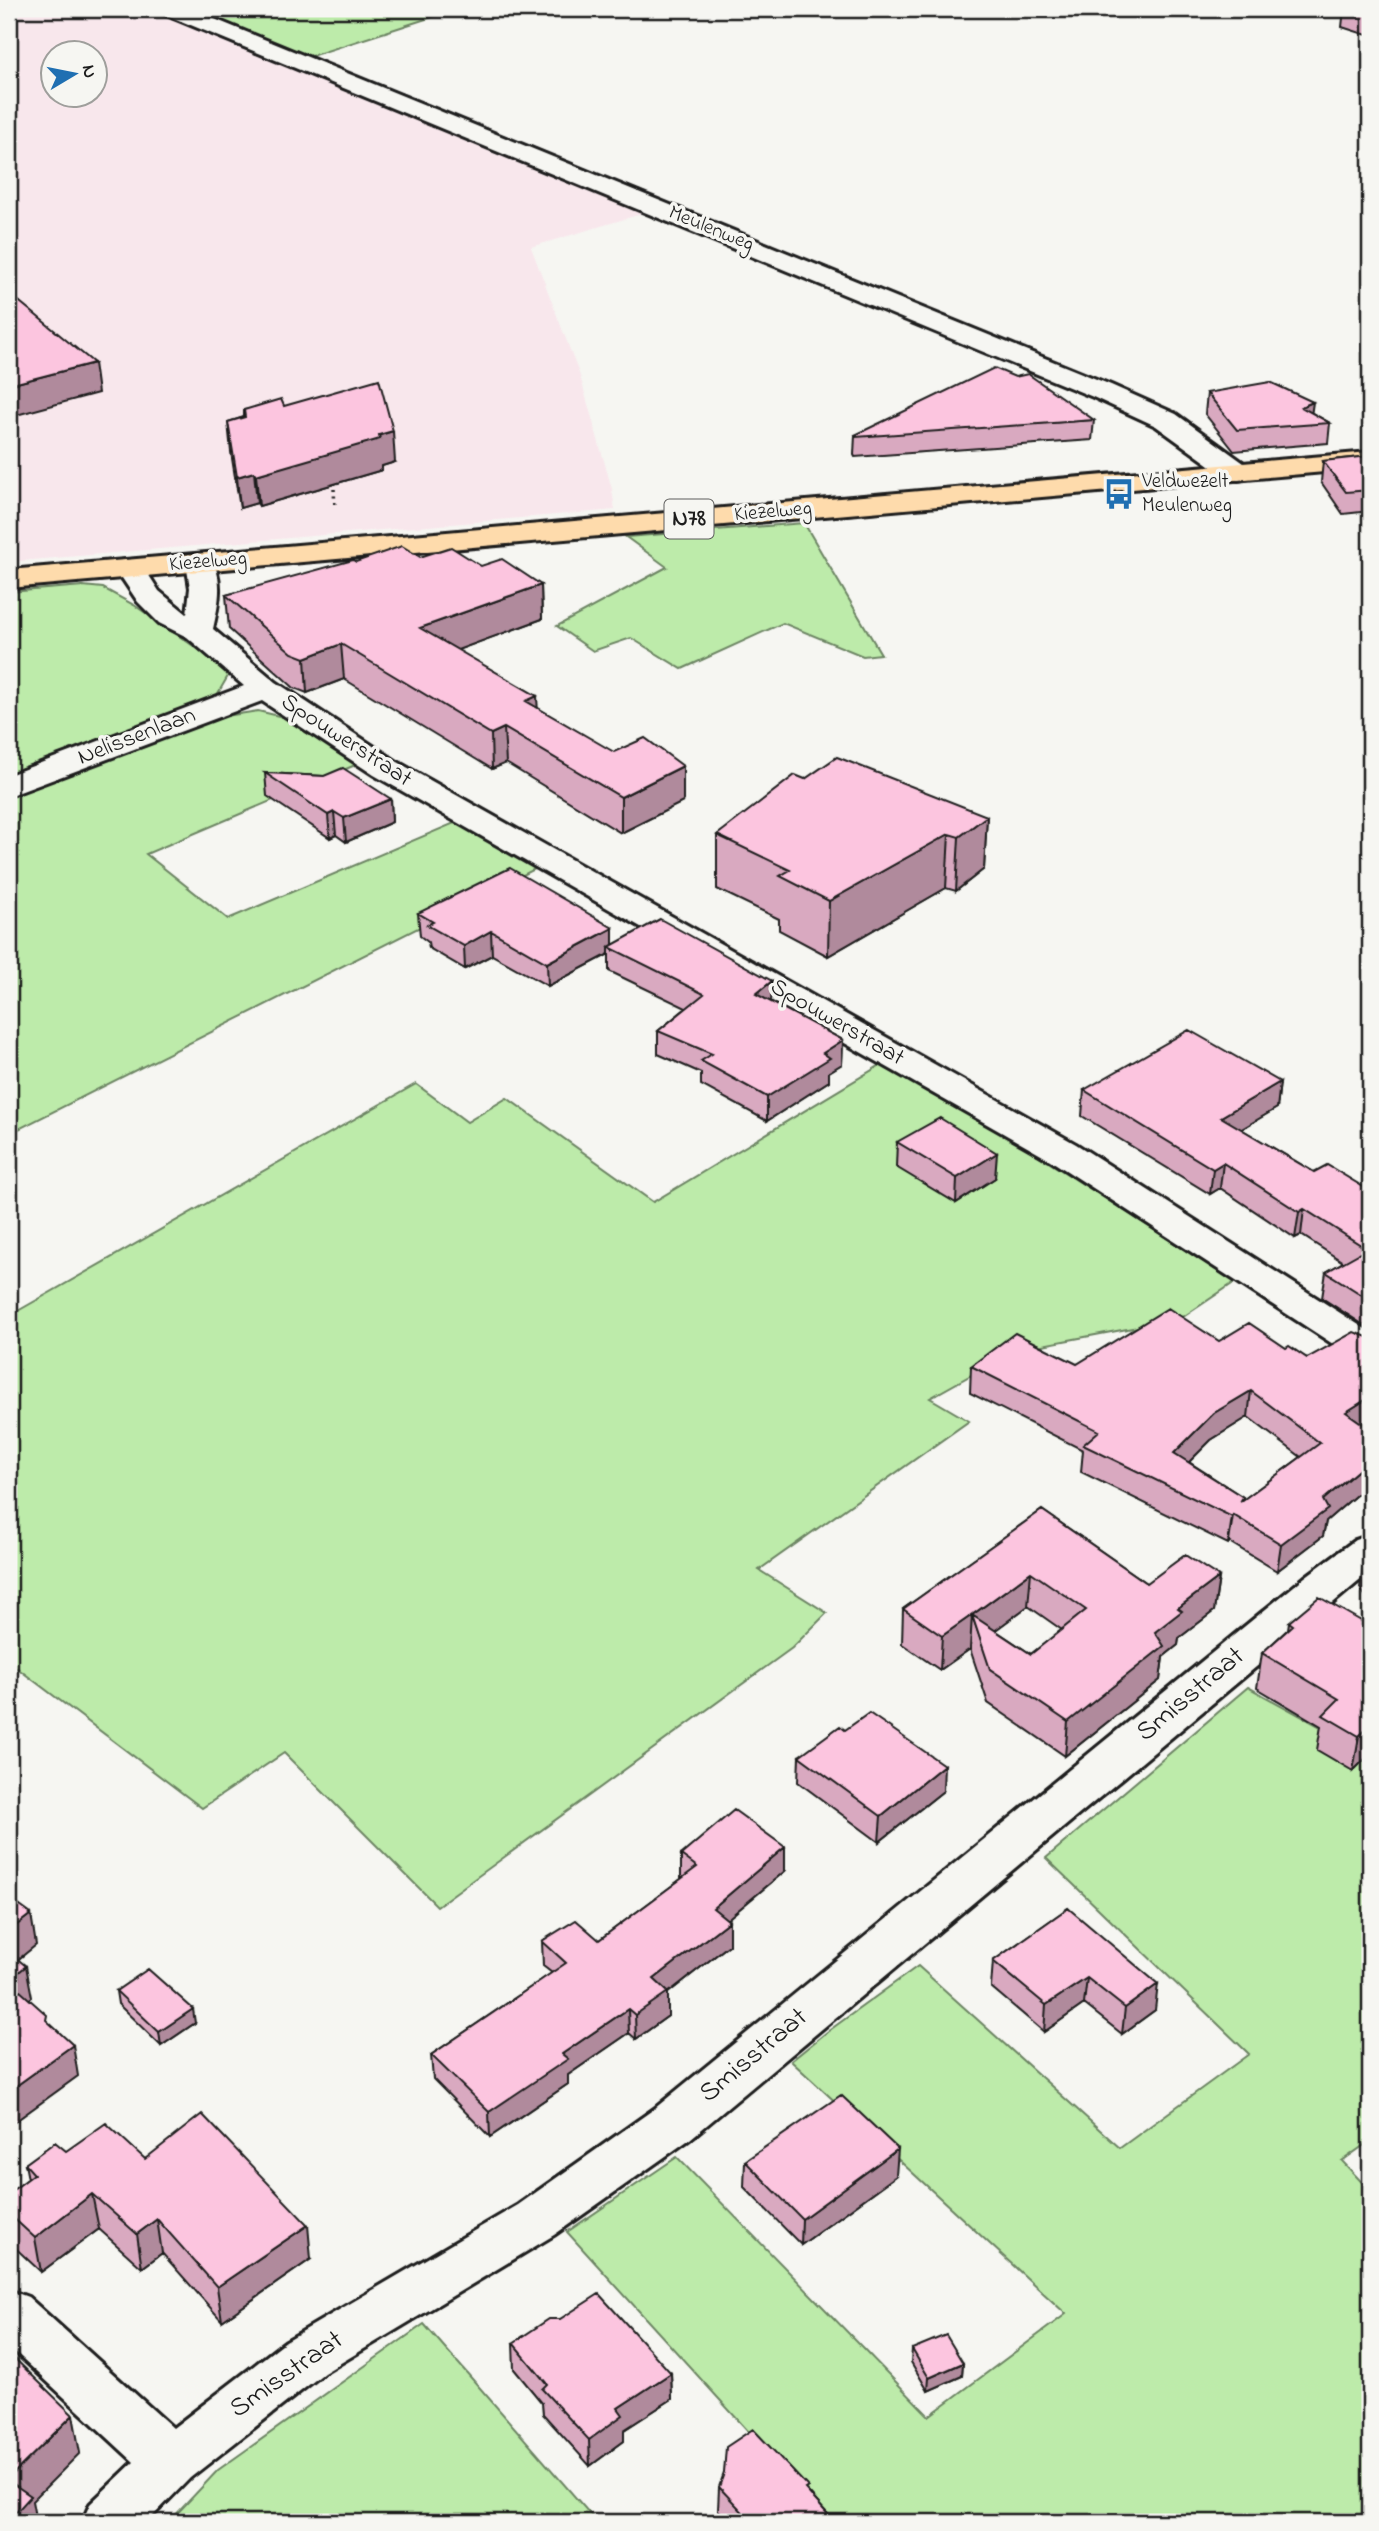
<svg xmlns="http://www.w3.org/2000/svg" width="1379" height="2531" font-family="'Indie Flower',sans-serif">
<style>
.built{fill:#f8e7ec;fill-rule:evenodd}
.green{fill:#bdebaa;stroke:#6c8463;stroke-width:2}
.lines{fill:none;stroke-linecap:round;stroke-linejoin:round}
.street-casing{stroke:#1c1c1c;stroke-width:6}
.primary-casing{stroke:#1c1c1c;stroke-width:6}
.path{stroke:#1c1c1c;stroke-width:3.5;stroke-dasharray:2 4.5;stroke-linecap:butt}
.street{fill:#f6f6f2;fill-rule:evenodd}
.primary{fill:#fedbac;fill-rule:evenodd}
.wall{fill:#d9a9c0;stroke:#1c1c1c;stroke-width:2;fill-rule:evenodd}
.shaded-wall{fill:#b08a9c;stroke:#1c1c1c;stroke-width:2}
.building{fill:#fcc5df;stroke:#1c1c1c;stroke-width:2;fill-rule:evenodd}
.labels{text-anchor:middle;dominant-baseline:central;stroke-width:7;stroke-linejoin:round;paint-order:stroke}
.far-street-label{font-size:21px;fill:#1c1c1c;stroke:#f6f6f2}
.far-poi-label{font-size:21px;fill:#1c1c1c;stroke:#f6f6f2;text-anchor:start}
.shield{fill:#f6f6f2;stroke:#5d5d5c;stroke-width:2}
.shield-label{font-size:23px;font-weight:bold;fill:#1c1c1c}
.street-label{font-size:24px;fill:#1c1c1c;stroke:#f6f6f2}
.near-street-label{font-size:28px;fill:#1c1c1c;stroke:#f6f6f2}
</style>
<rect width="100%" height="100%" fill="#f6f6f2"/>
<filter id="ink" filterUnits="userSpaceOnUse"><feTurbulence type="fractalNoise" baseFrequency=".0143" numOctaves="2"/><feDisplacementMap in="SourceGraphic" scale="14" xChannelSelector="R" yChannelSelector="G"/><feConvolveMatrix kernelMatrix="1 2 1 2 8 2 1 2 1" color-interpolation-filters="sRGB"/></filter>
<g filter="url(#ink)">
<!-- built -->
<path class="built" d="M9 9H157L648 212 531 247 580 376 612 489 615 510 9 562ZM52 52H94V94H52Z"/>
<!-- green -->
<path class="green" d="M186 9H457L305 58Z
M804 523 881 654 863 656 783 623 682 669 631 638 593 651 557 626 667 567 626 537Z
M83 586 103 588 134 605 218 663 228 676 217 695 9 775V592Z
M258 711 283 717 360 763 146 854 228 919 459 821 539 867 9 1134V796L226 716Z
M884 1063 1022 1145 1235 1282 1180 1319 1016 1350 930 1398 969 1421 759 1570 827 1613 792 1648 437 1906 284 1753 202 1808 17 1668 9 1673V1316L416 1084 467 1122 507 1098 653 1202Z
M1248 1687 1370 1754V2141L1342 2161 1370 2191V2522H831L567 2232 677 2157 929 2416 1066 2314 791 2061 827 2032 918 1966 1120 2148 1249 2054 1046 1858Z
M424 2324 597 2522H169L218 2470Z"/>
<g class="lines">
<defs>
<path id="street" d="M161 9H190L1111 385 1176 414 1248 466 1252 472 1248 478 1238 480 1228 478 1156 426 1093 397 164 14Z
M200 554 210 557C225 578 218 606 213 629L276 682 396 761 1076 1144 1370 1332V1363L1356 1359 1050 1160 374 775 262 701 9 796V775L244 686 187 637 159 623 138 602 116 569 121 563 131 560 141 563 159 591 187 614 190 588 186 563 190 557Z
M1370 1535V1572L690 2139 554 2235 324 2373 190 2478 147 2522H82L90 2504 134 2462 9 2346V2290L28 2297 173 2428 286 2341 518 2205 654 2109 1305 1577 1355 1540Z"/>
<path id="primary" d="M1370 452V468L9 588V570Z"/>
</defs>
<!-- street casing -->
<use href="#street" class="street-casing"/>
<!-- primary casing -->
<use href="#primary" class="primary-casing"/>
<!-- path -->
<path class="path" d="M334 489 335 508"/>
<!-- street -->
<use href="#street" class="street"/>
<!-- primary -->
<use href="#primary" class="primary"/>
</g>
<!-- wall -->
<path class="wall" d="M1344 9H1370V36L1342 27Z
M1207 393 1312 413 1330 423 1328 443 1234 451 1205 414Z
M284 406 395 462 382 466V470L259 506 257 503 240 508 231 452 228 422 244 417V410Z
M1094 420 1092 440 855 457 854 455 855 435Z
M1370 456V511L1343 514 1321 482 1323 461Z
M420 557 481 566 541 585 542 619 457 650 538 708 683 802 621 833 506 763 492 769 344 679 307 693 294 688 229 629 226 595 356 562Z
M265 773 324 776 391 799 392 822 346 842 336 835 330 838 267 796Z
M805 779 987 816 984 869 956 891 946 888 828 956 779 930V919L717 889V835Z
M418 913 613 928V945L772 1002 843 1040 842 1064 829 1072V1081L767 1121 701 1085V1073L658 1054V1031L686 1008 609 971V954L548 986 492 955 465 969 429 948 428 942 420 936Z
M1280 1082 1277 1108 1241 1129 1314 1172 1370 1191V1329L1322 1298 1326 1272 1343 1262 1301 1235 1295 1238 1220 1188 1210 1194 1082 1116 1084 1090Z
M897 1142 995 1178 956 1203 896 1167Z
M1370 1338V1421L1364 1425 1370 1429V1483L1326 1521 1323 1536 1277 1571 1229 1542 1228 1544 1081 1472 1083 1450 970 1393 971 1366 1077 1364 1219 1341 1286 1348 1307 1358ZM1248 1417 1301 1457 1243 1500V1497L1189 1462 1211 1440Z
M1042 1510 1147 1583 1219 1577 1214 1611 1179 1638 1178 1645 1163 1657 1160 1680 1065 1756 988 1703 970 1649 940 1670 902 1644 903 1609ZM1028 1606 1062 1630 1031 1654 995 1630Z
M1370 1552V1603L1360 1588 1365 1555Z
M1289 1622 1370 1626V1754L1353 1771 1317 1750 1321 1726 1257 1688 1262 1653 1288 1629Z
M799 1756 943 1791 879 1842 798 1782Z
M681 1855 785 1871 727 1919 729 1945 668 1993V2016L636 2039 629 2033 568 2075V2084L490 2137 433 2079 431 2055 552 1973 543 1966 542 1941 599 1940 681 1879Z
M1068 1908 1155 2010 1122 2034 1084 2004 1044 2032 991 1987 993 1961Z
M116 1991 195 2023 161 2046 118 2004Z
M66 2151 145 2159 311 2259 222 2321 162 2253 142 2268 99 2229 41 2272 9 2242V2193L28 2179 25 2164Z
M745 2161 896 2176 801 2245 744 2187Z
M513 2343 671 2373 672 2399 624 2430V2441L590 2466 543 2414 542 2403 514 2369Z
M912 2349 963 2363 962 2376 928 2391 911 2362Z
M719 2487 808 2492 835 2522H730L718 2510Z"/>
<!-- shaded-wall -->
<path class="shaded-wall" d="M94 363 98 393 9 417V385Z
M1313 402 1310 423 1301 407Z
M393 431 395 462 382 466V470L259 506 256 475Z
M254 472 257 503 240 508 237 477Z
M541 585 542 619 422 663 420 628Z
M341 644 344 679 307 693 305 658Z
M537 696 539 731 526 701Z
M504 728 506 763 492 769 491 734Z
M683 766V802L621 833V797Z
M391 799 392 822 346 842 344 818Z
M334 812 336 835 330 838 328 815Z
M987 816 984 869 956 891 959 837Z
M949 834 946 888 828 956 829 901Z
M613 928V950L609 947V954L548 986 547 963Z
M491 931 492 955 465 969 464 946Z
M772 981 771 1004 756 994Z
M843 1040 842 1064 829 1072V1081L767 1121V1097L823 1053Z
M1280 1082 1277 1108 1218 1143 1221 1117Z
M997 1153 995 1178 956 1203 957 1178Z
M1223 1163 1220 1188 1210 1194 1213 1169Z
M1304 1209 1301 1235 1295 1238 1299 1212Z
M1251 1391 1248 1417 1211 1440 1171 1480 1174 1453 1214 1413Z
M1370 1397V1421L1341 1439 1346 1412Z
M1370 1460V1483L1326 1521 1323 1536 1277 1571 1281 1544 1323 1500Z
M1233 1515 1229 1542 1228 1544 1232 1517Z
M1031 1572 1028 1606 981 1641 972 1615Z
M1219 1577 1214 1611 1179 1638 1178 1645 1163 1657 1160 1680 1065 1756 1068 1722 1178 1608Z
M972 1615 970 1649 940 1670 942 1636Z
M1370 1726V1754L1353 1771 1359 1736Z
M944 1765 943 1791 879 1842 881 1816Z
M785 1847V1871L712 1932 713 1908Z
M31 1914 36 1945 9 1967V1931Z
M729 1921V1945L668 1993V2016L636 2039 635 2015 654 1979Z
M26 1966 32 1997 14 2011 9 1980Z
M1087 1978 1084 2004 1044 2032 1046 2005Z
M1158 1984 1155 2010 1122 2034 1125 2008Z
M193 2009 195 2023 161 2046 159 2032Z
M628 2009 629 2033 568 2075V2084L490 2137 489 2112 562 2054Z
M73 2045 78 2076 9 2126V2091Z
M898 2149 896 2176 801 2245 802 2219Z
M92 2194 99 2229 41 2272 35 2238Z
M157 2219 162 2253 142 2268 137 2234Z
M308 2225 311 2259 222 2321 217 2287Z
M963 2363 962 2376 928 2391 929 2378Z
M671 2373 672 2399 624 2430V2441L590 2466 589 2440 618 2408Z
M73 2415 80 2453 32 2501 36 2522H9V2478Z
M770 2516V2522H761Z"/>
<!-- building -->
<path class="building" d="M9 293 94 363 9 385Z
M994 368 1015 377 1028 374 1094 420 856 437 855 435Z
M379 379 393 431 379 435 380 439 256 475 254 472 237 477 228 422 245 417 244 410 281 399 284 406Z
M1270 382 1313 402 1301 407 1330 423 1237 430 1207 393Z
M1370 456V490L1346 492 1323 461Z
M402 546 420 557 451 547 481 566 502 559 541 585 420 628 537 696 526 701 614 752 645 738 683 766 621 797 504 728 491 734 341 644 305 658 292 653 226 595 353 560 356 562Z
M837 757 987 816 959 837 949 834 829 901 780 876 790 870 717 835 795 775 805 779Z
M343 768 391 799 344 818 334 812 328 815 265 773 324 776Z
M510 868 613 928 547 963 491 931 464 946 427 925 433 922 418 913Z
M660 919 772 981 756 994 843 1040 823 1053 830 1058 767 1097 701 1061 712 1054 658 1031 704 994 609 947Z
M1189 1030 1280 1082 1221 1117 1314 1172 1327 1165 1370 1191V1300L1326 1272 1367 1249 1304 1209 1299 1212 1223 1163 1213 1169 1084 1090Z
M940 1118 997 1153 957 1178 897 1142Z
M1168 1308 1219 1341 1249 1323 1286 1348 1289 1346 1307 1358 1354 1332 1370 1338V1397L1346 1412 1370 1429V1460L1323 1500 1328 1509 1281 1544 1233 1515 1232 1517 1083 1445 1099 1431 971 1366 1015 1333 1077 1364ZM1251 1391 1320 1443 1240 1502 1243 1497 1174 1453 1214 1413Z
M1042 1510 1147 1583 1185 1555 1219 1577 1178 1608 1182 1611 1155 1632 1164 1646 1068 1722 990 1669 972 1615 942 1636 903 1609ZM1031 1572 1086 1610 1031 1654 972 1615Z
M1370 1552V1562L1365 1555Z
M1319 1597 1370 1626V1726L1359 1736 1323 1715 1339 1699 1262 1653 1293 1625 1289 1622Z
M869 1713 944 1765 881 1816 799 1756 840 1726 845 1730Z
M734 1810 785 1847 713 1908 729 1921 654 1979 668 1992 635 2015 628 2009 562 2054 568 2059 489 2112 431 2055 566 1963 542 1941 576 1920 599 1940 697 1867 681 1855Z
M9 1898 31 1914 9 1931Z
M1068 1908 1158 1984 1125 2008 1087 1978 1046 2005 993 1961Z
M9 1952 26 1966 9 1980Z
M148 1969 193 2009 159 2032 116 1991Z
M9 1981 47 2015 46 2020 73 2045 9 2091Z
M841 2095 898 2149 802 2219 745 2161Z
M202 2114 308 2225 217 2287 157 2219 137 2234 92 2194 35 2238 9 2214V2193L34 2174 25 2164 55 2142 66 2151 106 2123 145 2159Z
M599 2294 671 2373 618 2408 623 2415 589 2440 542 2389 547 2384 513 2343 549 2319H560Z
M946 2335 963 2363 929 2378 912 2349Z
M9 2353 73 2415 9 2478V2433L11 2431 9 2430Z
M753 2429 808 2487 805 2489 835 2522H776L770 2516 761 2522H752L719 2487 724 2473 726 2447Z
M9 2481 31 2496 9 2520Z"/>
</g>
<!-- icons -->
<defs>
<symbol id="bus-bare" viewBox="-9 -9 18 18"><path d="M-5-6H5V4H4V6H2V4H-2V6H-4V4H-5ZM-3.5-4V0h7V-4ZM-3.5 1.2v1.5H-2V1.2ZM2 1.2v1.5H3.5V1.2Z" fill="#1f6fb2" stroke="#f6f6f2" stroke-width="2.5" paint-order="stroke"/></symbol>
</defs>
<g fill-rule="evenodd">
<use href="#bus-bare" x="1097" y="472" width="44" height="44"/>
</g>
<g class="labels">
<!-- far-street labels -->
<g class="far-street-label">
<text transform="translate(711 229) rotate(22)">Meulenweg</text>
<text transform="translate(773 512) rotate(-5)">Kiezelweg</text>
<text transform="translate(208 562) rotate(-5)">Kiezelweg</text>
</g>
<!-- far-poi labels -->
<g class="far-poi-label">
<text x="1142" y="482">Veldwezelt<tspan x="1142" dy="24">Meulenweg</tspan></text>
</g>
<!-- shield labels -->
<rect class="shield" x="664.5" y="499.5" width="49" height="39" rx="5"/>
<g class="shield-label">
<text x="689" y="519">N78</text>
</g>
<!-- street labels -->
<g class="street-label">
<text transform="translate(137 737) rotate(-21)">Nelissenlaan</text>
<text transform="translate(346 741) rotate(33)">Spouwerstraat</text>
<text transform="translate(837 1023) rotate(30)">Spouwerstraat</text>
</g>
<!-- near-street labels -->
<g class="near-street-label">
<text transform="translate(1191 1695) rotate(-40)">Smisstraat</text>
<text transform="translate(754 2056) rotate(-40)">Smisstraat</text>
<text transform="translate(287 2375) rotate(-35)">Smisstraat</text>
</g>
</g>
<!-- margin -->
<rect width="1379" height="2531" fill="none" stroke="#f6f6f2" stroke-width="35"/>
<rect x="18" y="18" width="1344" height="2496" fill="none" stroke="#1c1c1c" stroke-width="2.5" filter="url(#ink)"/>
<!-- north arrow -->
<g transform="translate(74 74) rotate(80)"><circle r="33" fill="#f6f6f2" stroke="#9f9f9c" stroke-width="2"/>
<path d="M0-5L12 26L0 18L-12 26Z" fill="#1f6fb2"/>
<text y="-10" font-size="19" font-weight="bold" text-anchor="middle" fill="#1c1c1c">N</text>
</g>
</svg>
